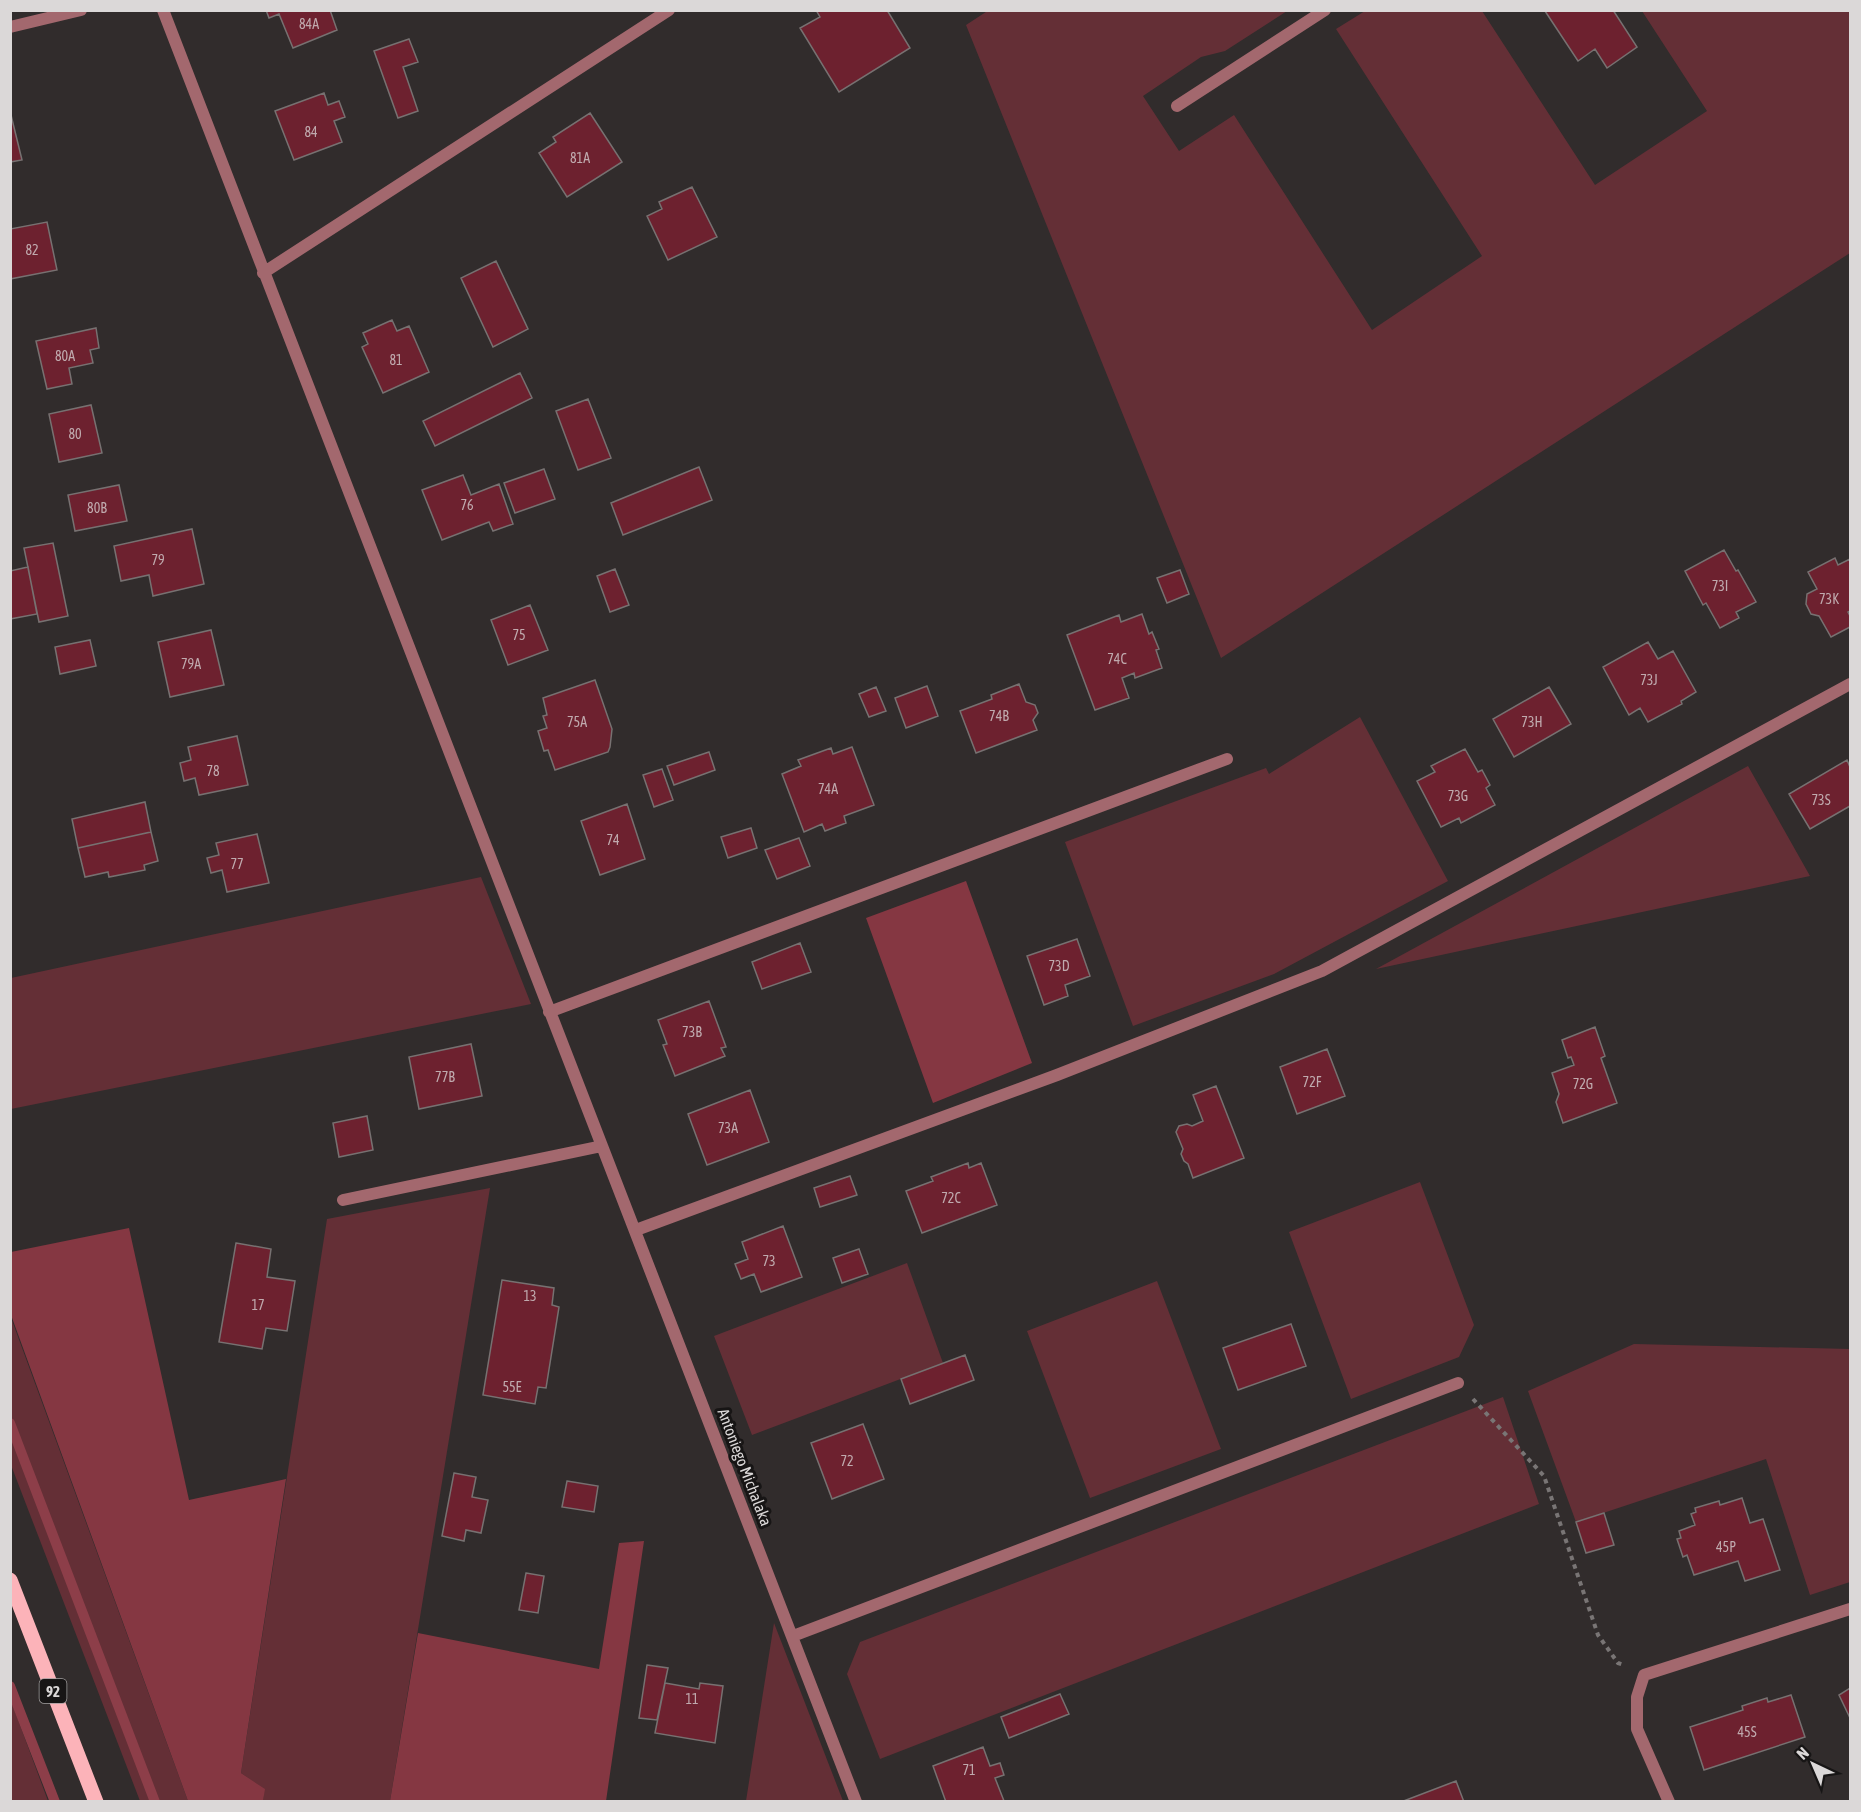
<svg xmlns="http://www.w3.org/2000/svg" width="1861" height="1812" font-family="'Asap Condensed',sans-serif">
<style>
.green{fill:#642f36}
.forest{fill:#853742}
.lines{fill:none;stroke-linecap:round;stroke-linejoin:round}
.stream{stroke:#8d3e49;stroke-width:10}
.building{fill:#6d212f;stroke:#777171;stroke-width:1.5}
.path{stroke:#797575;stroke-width:4;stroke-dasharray:4.5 4.5;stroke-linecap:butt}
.street{stroke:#a3686e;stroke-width:12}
.primary{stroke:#fcb3b9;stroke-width:15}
.labels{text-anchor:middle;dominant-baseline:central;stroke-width:6;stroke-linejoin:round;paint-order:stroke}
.number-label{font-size:14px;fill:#c0aaae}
.shield{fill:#171515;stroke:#a09e9e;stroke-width:1.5}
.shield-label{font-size:15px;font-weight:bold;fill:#dbd8d8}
.street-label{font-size:16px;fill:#dbd8d8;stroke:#171515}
</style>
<rect width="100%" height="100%" fill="#312c2c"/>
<!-- green -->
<path class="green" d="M989 10 1287 11 1225 51 1201 57 1143 96 1179 151 1234 115 1372 330 1482 256 1336 29 1365 11H1482L1595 185 1707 111 1642 11H1850V253L1221 658 966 25Z
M1360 717 1448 881 1274 974 1133 1026 1065 842 1266 768 1269 774Z
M1748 766 1810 876 1376 969Z
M481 877 531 1004 11 1109V978Z
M1420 1182 1474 1325 1459 1357 1351 1399 1289 1232Z
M490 1188 390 1801H263L264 1789 241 1773 327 1219Z
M907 1263 943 1363 752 1435 714 1336Z
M1157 1281 1221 1449 1090 1498 1027 1331Z
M10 1315 188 1801H140L11 1465Z
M1634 1344 1850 1349V1582L1810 1595 1766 1459 1576 1522 1528 1391Z
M1503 1397 1539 1504 880 1759 847 1674 860 1642Z
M774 1623 843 1801H746Z
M10 1701H11L48 1801H11Z"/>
<!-- forest -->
<path class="forest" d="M966 881 1032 1063 933 1103 866 918Z
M129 1228 189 1500 286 1479 241 1773 265 1789 263 1801H188L11 1315V1252Z
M644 1541 606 1801H390L418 1633 599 1669 619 1543Z"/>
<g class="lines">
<!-- stream -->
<path class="stream" d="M10 1423 155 1802
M10 1686 55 1802"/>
</g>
<!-- building -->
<path class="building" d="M266 10H330L337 30 293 48 279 14 269 18Z
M816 10H887L910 48 839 92 800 28 820 17Z
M1546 10H1613L1637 47 1607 68 1595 49 1578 61 1545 11Z
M409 39 418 62 403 67 418 111 398 118 374 51Z
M324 93 328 105 339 101 345 117 334 121 342 142 294 160 275 111Z
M10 111 22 160 10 162Z
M590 113 622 162 567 197 539 153 556 142 553 137Z
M692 187 717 237 668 260 647 216 662 209 659 202Z
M47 222 57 270 10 279V229Z
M496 261 528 329 493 347 461 278Z
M392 320 397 331 409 326 429 372 383 393 362 347 368 344 363 333Z
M96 328 99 348 90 350 93 363 69 368 72 384 47 389 36 341Z
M520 373 532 398 435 446 423 421Z
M588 399 611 458 578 470 556 411Z
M91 405 102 453 59 462 49 414Z
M699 467 712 500 623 535 611 503Z
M544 469 555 499 515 513 504 483Z
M463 475 471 495 499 484 513 524 493 531 489 522 442 540 422 490Z
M119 485 127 521 75 531 68 495Z
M192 529 204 584 153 596 149 575 121 581 114 546Z
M53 543 68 616 39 622 24 548Z
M1724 550 1736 571 1738 570 1756 602 1736 612 1739 618 1720 628 1706 603 1703 605 1685 571Z
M1835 558 1838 565 1850 559V611L1848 612 1850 616V627L1831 637 1819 616 1811 614 1806 604 1807 594 1817 589 1808 572Z
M28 567 37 614 10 619V571Z
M615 569 629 605 610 612 597 576Z
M1180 570 1189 594 1167 603 1157 578Z
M530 605 548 650 508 665 491 620Z
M1142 614 1149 634 1152 632 1159 649 1156 650 1162 668 1135 678 1134 673 1122 678 1129 698 1095 710 1067 635 1119 615 1121 622Z
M211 630 224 685 170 697 158 642Z
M90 640 96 666 60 674 55 647Z
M1648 642 1658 659 1673 651 1696 692 1681 701 1682 704 1648 722 1640 708 1629 715 1603 667Z
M595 680 612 729 610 747 608 752 555 770 548 750 544 751 538 731 547 728 543 716 547 715 543 698Z
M1019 684 1026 702 1035 705 1038 713 1033 720 1037 730 976 753 960 711 992 699 991 695Z
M927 686 938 716 906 728 895 698Z
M876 687 886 711 869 717 859 694Z
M1549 687 1571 724 1514 757 1493 719Z
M237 736 248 785 199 795 195 778 184 781 180 763 191 760 188 747Z
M852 747 874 805 844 816 846 823 825 831 822 824 804 832 782 774 801 766 798 760 831 748 833 754Z
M1465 749 1478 772 1482 770 1490 785 1486 788 1495 805 1461 823 1459 818 1441 827 1417 781 1435 772 1431 766Z
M709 752 715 770 674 785 667 766Z
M1847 760 1850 767V806L1810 829 1789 794Z
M662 769 673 800 654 807 643 775Z
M145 802 151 832 78 848 72 819Z
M627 804 645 859 600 875 581 821Z
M751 828 757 848 728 858 721 837Z
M151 832 158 861 144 865 145 870 109 877 108 872 85 877 78 848Z
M257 834 269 883 227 892 222 870 211 873 207 858 219 855 216 843Z
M799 838 810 866 777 879 765 850Z
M1077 939 1090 976 1065 985 1068 996 1044 1005 1027 956Z
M800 943 811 972 762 989 752 962Z
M709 1001 726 1047 721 1048 725 1056 675 1076 663 1045 667 1044 658 1020Z
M1595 1027 1605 1056 1601 1058 1617 1103 1563 1123 1556 1102 1559 1094 1552 1073 1574 1065 1571 1057 1568 1058 1562 1040Z
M471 1044 482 1096 419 1109 409 1057Z
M1327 1049 1345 1096 1297 1114 1280 1067Z
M1216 1086 1244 1158 1193 1178 1188 1164 1184 1161 1181 1154 1183 1149 1176 1132 1179 1126 1187 1124 1192 1126 1203 1121 1193 1095Z
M750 1090 769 1142 707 1165 688 1114Z
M367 1116 373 1150 339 1157 333 1123Z
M968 1163 969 1168 981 1163 997 1205 922 1233 906 1191 933 1181 931 1177Z
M850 1176 857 1195 820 1207 814 1188Z
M783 1226 802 1277 761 1292 754 1274 741 1279 735 1264 748 1259 742 1242Z
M236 1243 271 1249 267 1277 295 1281 287 1331 266 1328 262 1349 219 1342Z
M859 1249 868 1274 842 1283 833 1258Z
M502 1280 554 1288 552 1305 559 1307 546 1388 538 1387 535 1404 483 1395Z
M1291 1324 1306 1366 1238 1390 1223 1348Z
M965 1355 974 1380 910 1404 901 1379Z
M863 1424 884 1479 832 1499 811 1443Z
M454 1473 476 1477 472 1497 488 1500 481 1533 466 1530 464 1541 442 1536Z
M567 1481 598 1486 594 1512 562 1507Z
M1742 1498 1750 1523 1763 1519 1780 1570 1745 1581 1738 1561 1694 1575 1687 1555 1683 1557 1677 1539 1681 1538 1679 1531 1695 1525 1691 1514 1696 1512 1695 1508 1719 1501 1720 1505Z
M1604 1513 1614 1545 1586 1553 1576 1522Z
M526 1573 544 1576 538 1613 519 1610Z
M647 1665 668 1668 657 1720 639 1718Z
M665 1683 699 1689 700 1683 723 1686 715 1743 655 1733Z
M1850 1688V1718L1839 1695Z
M1060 1694 1069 1714 1009 1738 1001 1717Z
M1791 1695 1805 1737 1704 1770 1690 1727 1743 1710 1742 1706 1767 1698 1768 1702Z
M983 1747 990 1766 1000 1763 1004 1775 995 1778 1004 1801 946 1802 933 1766Z
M1456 1781 1464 1802H1401Z"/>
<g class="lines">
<!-- path -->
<path class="path" d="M1473 1399 1544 1476 1598 1635 1618 1663 1624 1665"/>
<!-- street -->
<path class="street" d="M163 10C393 608 625 1204 856 1802
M10 27 81 10
M1177 106 1325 10
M263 273 669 10
M549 1012 1227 759
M343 1200 602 1146
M636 1230 1057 1075 1322 971 1850 684
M793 1636 1458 1383
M1669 1802 1637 1729V1697L1644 1675 1850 1609"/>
<!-- primary -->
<path class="primary" d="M10 1580 96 1802"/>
</g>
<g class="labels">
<!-- number labels -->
<g class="number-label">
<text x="309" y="24">84A</text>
<text x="311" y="132">84</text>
<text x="580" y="158">81A</text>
<text x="32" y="250">82</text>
<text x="65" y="356">80A</text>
<text x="396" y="360">81</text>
<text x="75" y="434">80</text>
<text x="467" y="505">76</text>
<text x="97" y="508">80B</text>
<text x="158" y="560">79</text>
<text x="1720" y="586">73I</text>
<text x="1829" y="599">73K</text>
<text x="519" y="635">75</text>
<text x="1117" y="659">74C</text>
<text x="191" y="664">79A</text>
<text x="1649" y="680">73J</text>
<text x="999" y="716">74B</text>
<text x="577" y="722">75A</text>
<text x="1532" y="722">73H</text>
<text x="213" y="771">78</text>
<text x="828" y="789">74A</text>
<text x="1458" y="796">73G</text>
<text x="1821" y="800">73S</text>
<text x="613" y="840">74</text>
<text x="237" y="864">77</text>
<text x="1059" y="966">73D</text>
<text x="692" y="1032">73B</text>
<text x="445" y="1077">77B</text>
<text x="1312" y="1082">72F</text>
<text x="1583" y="1084">72G</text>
<text x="728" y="1128">73A</text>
<text x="951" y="1198">72C</text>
<text x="769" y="1261">73</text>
<text x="530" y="1296">13</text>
<text x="258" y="1305">17</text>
<text x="512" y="1387">55E</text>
<text x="847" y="1461">72</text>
<text x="1726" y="1547">45P</text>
<text x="692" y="1699">11</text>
<text x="1747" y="1732">45S</text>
<text x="969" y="1770">71</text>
</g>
<!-- shield labels -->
<rect class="shield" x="39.5" y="1679" width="27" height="24" rx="4.5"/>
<g class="shield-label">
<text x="53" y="1691">92</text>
</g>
<!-- street labels -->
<g class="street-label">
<text transform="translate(745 1467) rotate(69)">Antoniego Michalaka</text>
</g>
</g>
<!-- border -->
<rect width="1861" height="1812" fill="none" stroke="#dbd8d8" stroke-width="24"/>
<!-- north arrow -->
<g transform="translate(1813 1764) rotate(316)" stroke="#171515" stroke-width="4.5" paint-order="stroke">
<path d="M0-4.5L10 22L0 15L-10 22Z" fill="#dbd8d8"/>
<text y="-9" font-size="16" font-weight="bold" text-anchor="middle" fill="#dbd8d8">N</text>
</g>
</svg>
